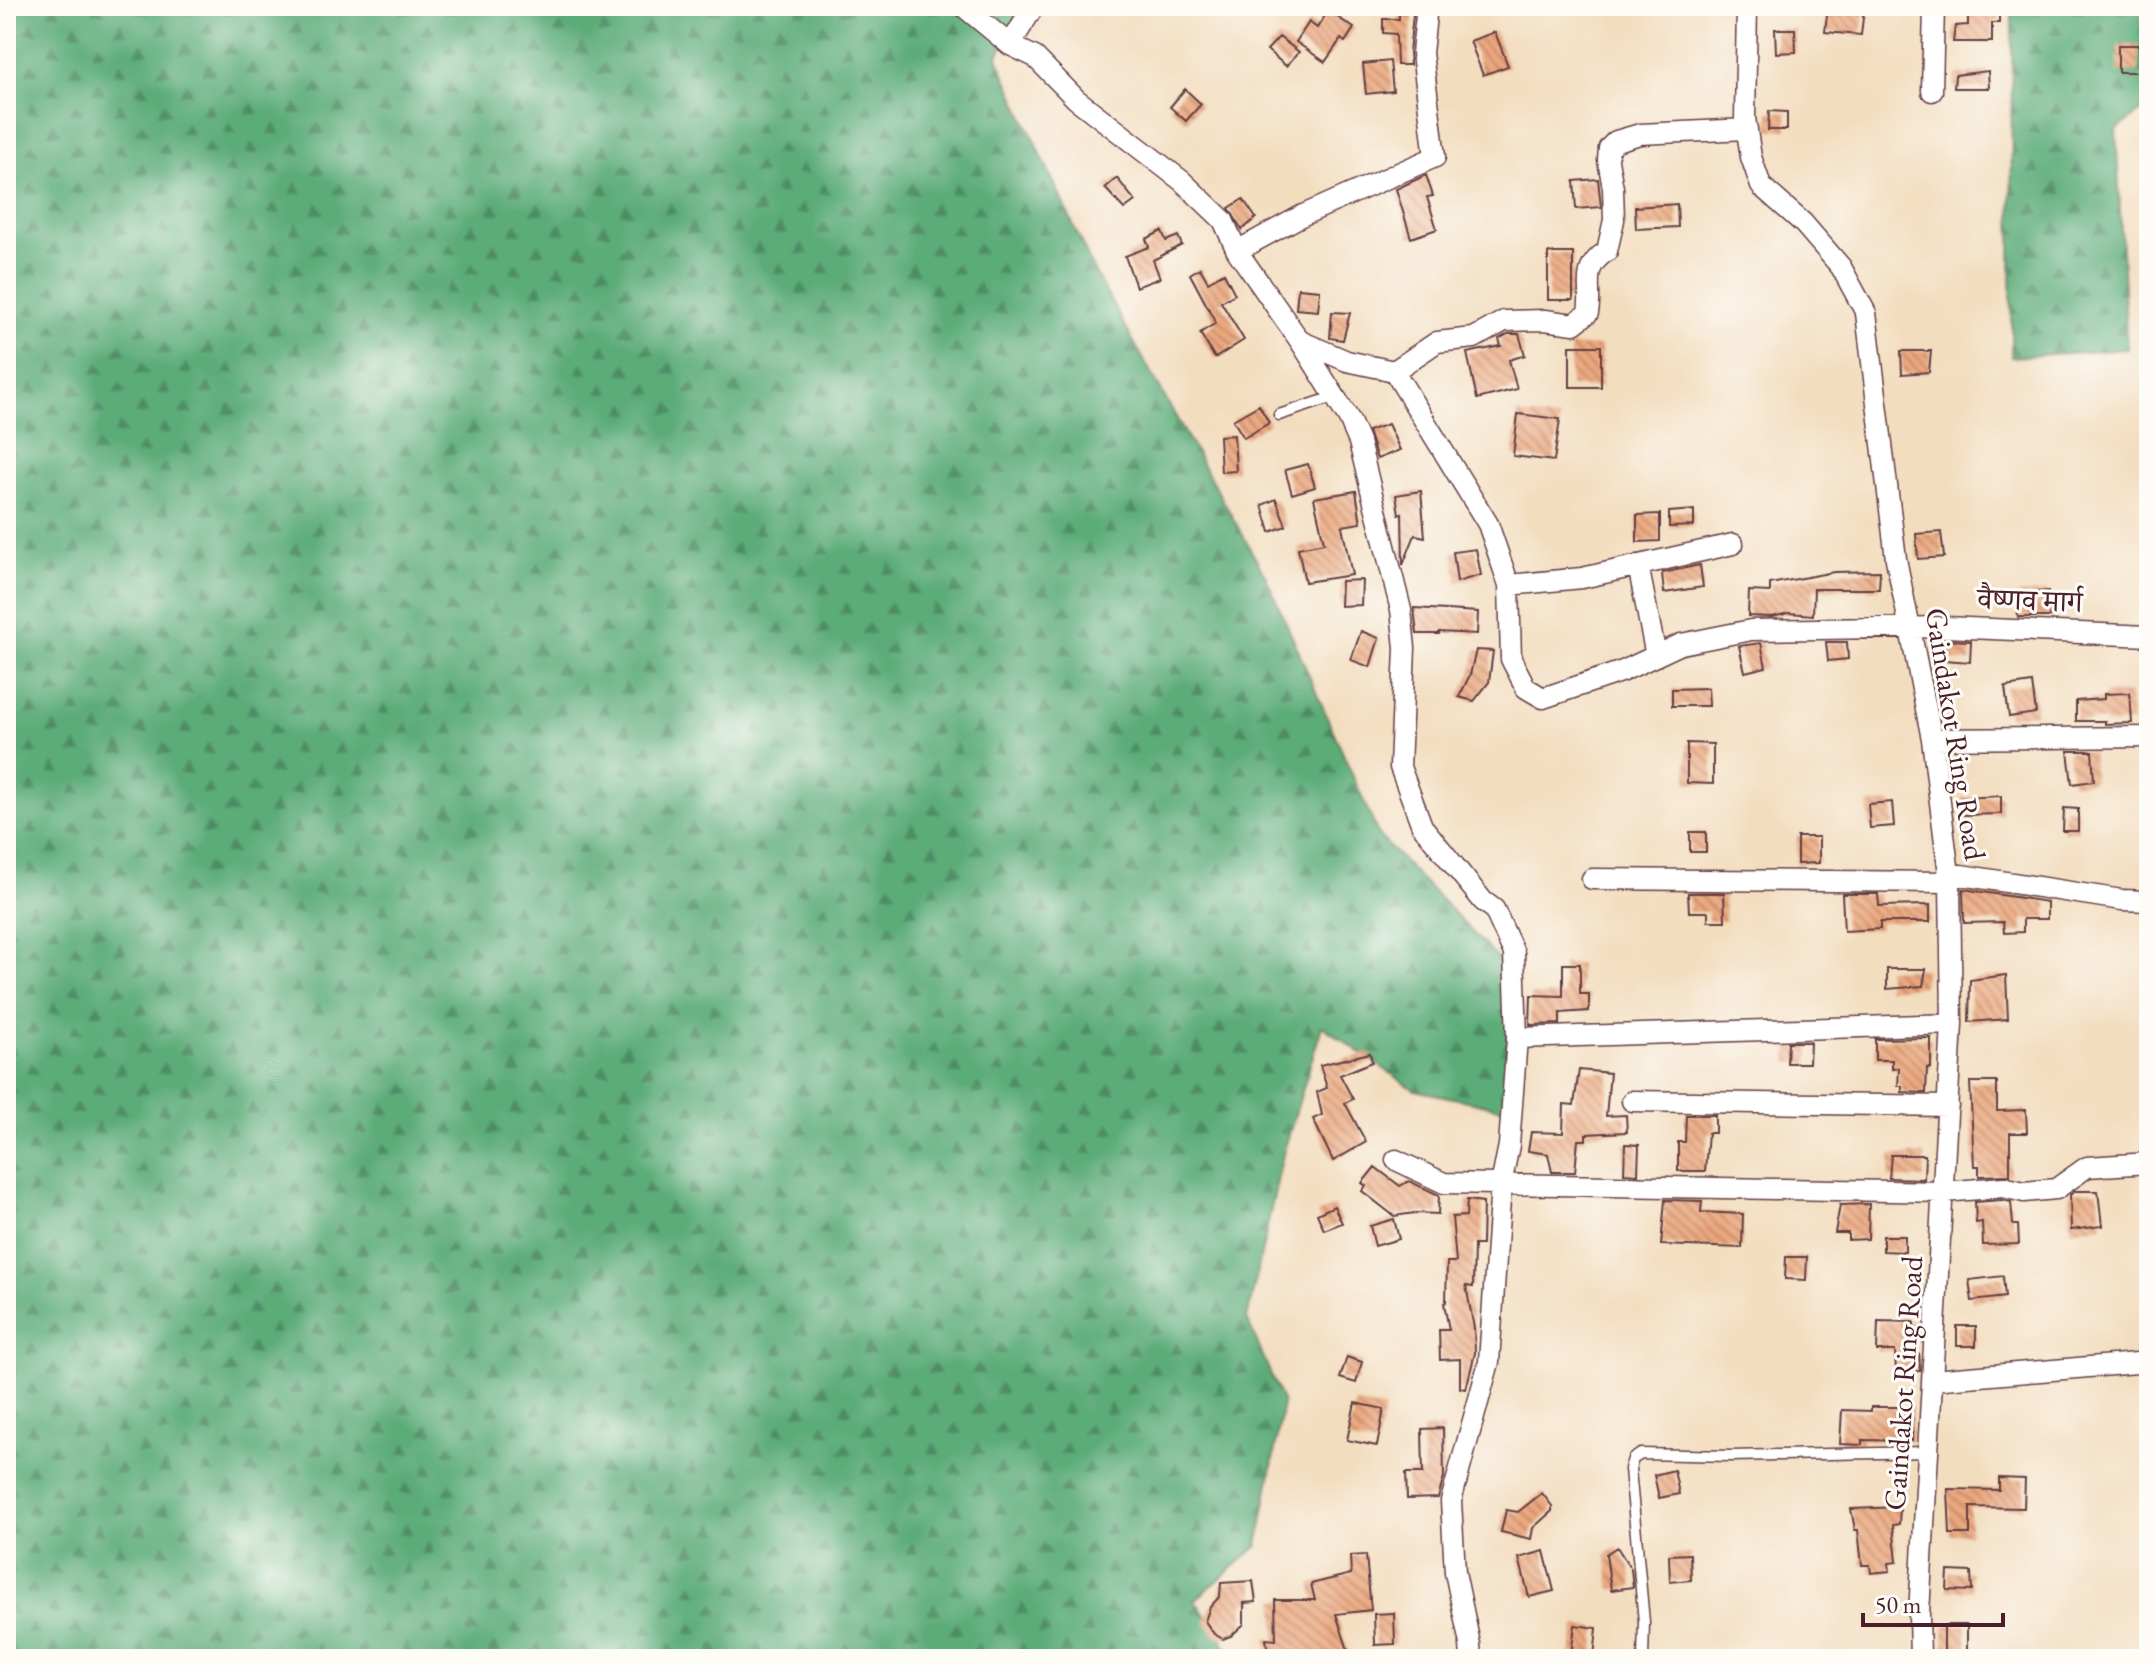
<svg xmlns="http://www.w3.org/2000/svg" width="2155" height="1665" font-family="'EB Garamond','Noto Serif Devanagari',serif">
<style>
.forest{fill:url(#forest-firs);stroke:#536652;stroke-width:2}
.building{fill:url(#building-back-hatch)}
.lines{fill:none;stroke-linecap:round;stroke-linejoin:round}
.service-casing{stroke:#633c41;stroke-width:13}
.minor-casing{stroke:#633c41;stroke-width:23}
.service{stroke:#fff;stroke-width:10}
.minor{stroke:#fff;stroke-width:20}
.labels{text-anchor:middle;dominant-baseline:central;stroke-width:6;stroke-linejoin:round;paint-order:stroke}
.street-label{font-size:30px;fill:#4a1f2b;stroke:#fdfcf7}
</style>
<defs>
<pattern id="forest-firs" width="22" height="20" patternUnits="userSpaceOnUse" patternTransform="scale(2)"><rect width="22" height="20" fill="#5cac78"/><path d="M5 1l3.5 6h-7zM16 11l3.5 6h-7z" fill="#4e8b63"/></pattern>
<pattern id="building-back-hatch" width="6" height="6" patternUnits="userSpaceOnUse" patternTransform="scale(2)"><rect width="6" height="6" fill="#eba77e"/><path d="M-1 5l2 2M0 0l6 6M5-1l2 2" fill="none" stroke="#c08767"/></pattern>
</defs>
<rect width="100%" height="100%" fill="#fdfcf7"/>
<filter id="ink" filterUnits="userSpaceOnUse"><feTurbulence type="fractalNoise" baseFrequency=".0125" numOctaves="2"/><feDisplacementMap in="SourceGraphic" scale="16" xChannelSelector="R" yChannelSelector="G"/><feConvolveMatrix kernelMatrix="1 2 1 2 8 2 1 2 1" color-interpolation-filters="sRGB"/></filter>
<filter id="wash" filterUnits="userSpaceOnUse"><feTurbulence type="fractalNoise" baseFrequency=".006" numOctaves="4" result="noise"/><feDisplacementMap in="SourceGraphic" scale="32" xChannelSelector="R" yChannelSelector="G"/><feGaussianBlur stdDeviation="1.8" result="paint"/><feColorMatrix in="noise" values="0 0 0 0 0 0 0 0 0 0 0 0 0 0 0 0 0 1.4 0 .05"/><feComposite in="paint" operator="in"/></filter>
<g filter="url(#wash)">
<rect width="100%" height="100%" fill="#f3ddbf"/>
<!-- forest -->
<path class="forest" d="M6 6H1021L997 58 1096 275 1266 577 1379 836 1507 968 1510 1110 1415 1090 1322 1026 1283 1154 1247 1319 1283 1403 1258 1546 1195 1600 1235 1659H6Z
M2012 6H2140L2148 106 2116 130 2127 349 2011 357Z"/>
<g id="blocks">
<!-- building -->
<path class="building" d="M1399 6H1414L1409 52 1410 65H1397L1396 34 1383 33V19H1399Z
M1828 6 1864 9 1861 35 1825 32Z
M1968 6H1999V23H1992V42H1953L1955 26 1968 25Z
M1328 11 1354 28 1345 42 1341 39 1325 62 1296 42 1309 22 1317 28Z
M1775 29H1795L1796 52 1776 53Z
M1495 32 1508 66 1483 75 1470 41Z
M1279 37 1299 52 1286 66 1267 50Z
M2118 45H2139V72H2118Z
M1390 61 1393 91 1366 94 1363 64Z
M1988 71 1989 88H1954L1955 75Z
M1185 89 1201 104 1186 121 1170 107Z
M1769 111 1787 112V130H1768Z
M1426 175 1433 196 1427 197 1437 229 1411 238 1396 189Z
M1117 178 1135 201 1124 209 1105 188Z
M1598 179 1601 207 1576 209 1574 181Z
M1243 199 1256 218 1242 230 1229 208Z
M1677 204 1678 227 1636 229 1635 207Z
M1162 231 1166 241 1178 236 1182 245 1153 260 1160 278 1136 287 1125 256 1149 247 1146 239Z
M1548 253H1573V300H1548Z
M1200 268 1208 282 1224 273 1235 294 1221 302 1244 340 1215 358 1200 333 1216 323 1190 274Z
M1298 288 1320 290 1318 311 1296 309Z
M1332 312 1350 313 1343 340 1330 338Z
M1508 334H1519L1525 355 1509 360 1517 389 1477 399 1467 353 1501 346 1499 339Z
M1570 346H1601V387H1570Z
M1901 351H1931L1929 372 1902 374Z
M1259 405 1269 423 1244 438 1233 420Z
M1518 414 1560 419 1554 461 1513 456Z
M1388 424 1400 450 1377 459 1368 431Z
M1234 435 1236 471 1221 472 1219 436Z
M1308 464 1315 487 1292 494 1285 470Z
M1356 491 1361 523 1342 526 1352 575 1305 582 1298 548 1324 543 1314 498Z
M1421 491 1425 537 1415 535 1403 565 1402 513 1399 514 1396 495Z
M1276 499 1286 526 1270 532 1262 505Z
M1694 510V526L1669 527V512Z
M1660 514V541L1637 542V515Z
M1941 532 1944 557 1918 559 1916 534Z
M1476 549 1481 575 1457 582 1453 552Z
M1700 565 1703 587 1664 593 1662 573Z
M1880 571 1879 589H1814L1813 615 1789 613 1772 617 1748 616 1749 591 1770 592V584L1834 572Z
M1362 580 1361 605 1340 606 1341 581Z
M2048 591 2050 617H2018L2017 594Z
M1414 608 1478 612 1477 634 1439 632V634H1417Z
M1361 631 1379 638 1370 667 1351 660Z
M1945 640 1971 641 1970 662 1944 660Z
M1826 642H1847L1848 659 1828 661Z
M1761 643 1766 667 1745 672 1739 646Z
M1476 650 1493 651 1489 682 1474 701 1459 697 1470 675Z
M2032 683 2036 713 2009 717 2005 687Z
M1708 688 1709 706H1672V689Z
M2130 693 2132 723 2105 724V721H2076V701L2104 699V694Z
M1687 743 1713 744V784L1687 783Z
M2068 751H2092L2094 781 2072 784Z
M2001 796V814L1963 815 1962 798Z
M1892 802 1894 826 1870 828 1868 804Z
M2064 808 2078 809V831H2063Z
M1690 832H1706V852H1690Z
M1797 837H1819V863L1797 864Z
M1963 889 2047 902V919H2023V932L2004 933 2003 922 1964 923Z
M1688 893H1724L1725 921H1708V912H1689Z
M1842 894H1878L1879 906 1930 905V922H1880V929L1844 931Z
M1563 964H1580V994H1589V1011L1560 1013V1024L1530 1025 1531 995 1563 996Z
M1887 969H1926L1923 986 1887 989Z
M2006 975 2008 1019 1969 1022 1970 980Z
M1931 1038V1068H1927L1926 1093 1902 1092V1086H1898L1899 1068 1892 1069V1060H1875V1039Z
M1788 1042H1810L1809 1063H1787Z
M1370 1053 1372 1062 1340 1075 1353 1099 1345 1103 1366 1142 1333 1161 1313 1119 1322 1115 1317 1092 1327 1088 1320 1065Z
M1579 1070 1610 1073 1606 1116 1626 1115 1627 1132 1586 1134V1140H1578L1575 1172H1552L1548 1154 1528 1151 1531 1132 1563 1133 1564 1104 1574 1105Z
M1970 1082H1997V1111L2026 1110 2027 1133H2010V1175L1979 1176V1166H1974Z
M1686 1115H1715V1133H1708L1705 1171H1678V1142H1685Z
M1625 1144 1639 1145 1638 1174 1624 1173Z
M1891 1155H1925L1924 1179 1889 1178Z
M1375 1167 1400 1186 1409 1181 1439 1195 1438 1214 1415 1213 1394 1216 1362 1191 1366 1186 1362 1183Z
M2075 1191H2098L2102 1226 2071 1230 2070 1195Z
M1467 1200 1483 1202 1482 1245H1474L1473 1287 1466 1286 1474 1328 1475 1353 1466 1389 1460 1388V1359L1440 1360 1439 1330H1449L1444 1303 1446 1302 1447 1262H1456L1452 1217 1466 1216Z
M1665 1200 1702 1201 1701 1212 1743 1214 1742 1248 1661 1245Z
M2002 1200 2011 1202 2013 1225H2018L2019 1244 1983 1245 1982 1222 1976 1223 1975 1202Z
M1869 1204 1868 1239 1848 1240V1233H1835L1840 1205Z
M1334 1206 1342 1223 1324 1230 1317 1214Z
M1394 1219 1399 1239 1375 1246 1370 1226Z
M1883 1236H1905V1252L1883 1251Z
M1786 1257H1807L1806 1280 1785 1279Z
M2003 1276 2005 1297 1972 1301 1969 1280Z
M1878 1321 1914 1322 1913 1355 1919 1354 1920 1371 1896 1372 1895 1351H1877Z
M1957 1326H1976V1346H1957Z
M1347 1357 1362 1362 1356 1383 1340 1378Z
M1355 1403 1384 1409 1377 1446 1347 1440Z
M1871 1407H1912V1441L1862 1440V1445L1840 1444 1842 1410 1871 1411Z
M1443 1428 1444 1477 1438 1498 1407 1499 1406 1473H1423L1422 1429Z
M1674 1470 1679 1494 1659 1498 1654 1475Z
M1999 1478 2025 1479 2024 1508 1970 1507V1534H1950L1948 1489 1999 1490Z
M1542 1493 1552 1506V1511L1533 1528 1531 1539 1501 1532 1506 1510 1518 1512Z
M1900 1507 1899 1524 1893 1525 1897 1562 1889 1563 1890 1571 1871 1573 1870 1565H1862L1858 1530H1855L1851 1509Z
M1617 1547 1631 1569 1633 1587 1611 1590 1606 1554Z
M1544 1551 1554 1591 1529 1597 1519 1558Z
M1690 1554 1691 1580 1670 1582 1669 1555Z
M1366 1555 1371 1610 1336 1614 1351 1659H1269L1266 1639 1276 1640 1275 1600H1315L1311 1584 1351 1574 1350 1556Z
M1948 1571 1971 1572 1972 1591 1947 1590Z
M1253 1581 1256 1602 1244 1603V1624L1231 1636 1223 1639 1214 1634 1205 1621 1210 1607 1220 1596 1221 1583Z
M1394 1613 1395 1644 1375 1645 1374 1614Z
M1575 1625 1597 1628 1594 1657 1571 1654Z
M1944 1625H1967V1659H1944Z"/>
</g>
</g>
<g filter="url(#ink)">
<use href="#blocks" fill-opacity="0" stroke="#633c41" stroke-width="2"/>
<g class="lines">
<defs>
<path id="service" d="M1279 415 1334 397
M1643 1659 1644 1622 1630 1469 1633 1459 1641 1454 1731 1456 1928 1452"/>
<path id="minor" d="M963 6 1010 45 1035 57 1076 99 1182 181 1223 220 1237 251 1300 341 1349 419 1359 442 1401 610 1405 648 1400 767 1422 826 1483 901 1494 909 1514 953 1517 1038 1509 1145 1501 1185 1489 1362 1451 1501 1455 1572 1470 1644 1471 1659
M1747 6 1745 118 1751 157 1761 186 1803 223 1841 267 1866 313 1896 559 1932 739 1950 882 1952 1024 1919 1614 1920 1659
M1010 45 1034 6
M1932 91 1934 6
M1237 251 1301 216 1435 157 1422 53 1427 6
M1300 341 1347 361 1394 371 1488 524 1509 585 1511 659 1526 688 1543 698 1623 671 1681 644 1751 630 1945 627 2149 636
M1394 371 1437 342 1474 338 1504 321 1545 320 1574 324 1588 313C1593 286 1579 269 1607 251L1614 220 1613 188 1608 160 1609 148 1616 141 1640 134 1747 129
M1638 565 1656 656
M1509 585 1582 578 1733 544
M1932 739 2149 737
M1948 873 2122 900 2149 901
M1592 879 1950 882
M1517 1038 1952 1024
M1632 1101 1948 1106
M1396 1160 1444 1183 1944 1192 2003 1187 2024 1192 2056 1189 2087 1167 2149 1163
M1932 1380 2149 1362"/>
</defs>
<!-- service casing -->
<use href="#service" class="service-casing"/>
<!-- minor casing -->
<use href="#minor" class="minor-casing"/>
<!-- service -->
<use href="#service" class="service"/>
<!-- minor -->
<use href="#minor" class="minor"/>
</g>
</g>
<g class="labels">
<!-- street labels -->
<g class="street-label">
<text transform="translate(2030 600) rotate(2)">वैष्णव मार्ग</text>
<text transform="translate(1956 734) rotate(81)">Gaindakot Ring Road</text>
<text transform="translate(1903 1383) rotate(-86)">Gaindakot Ring Road</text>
</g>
</g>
<!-- margin -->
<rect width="2155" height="1665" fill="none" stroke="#fdfcf7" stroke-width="32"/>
<!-- scale -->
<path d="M1863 1613v12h140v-12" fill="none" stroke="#4a1f2b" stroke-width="4"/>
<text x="1875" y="1613" font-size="24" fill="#4a1f2b" stroke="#fdfcf7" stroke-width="6" paint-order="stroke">50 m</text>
</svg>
